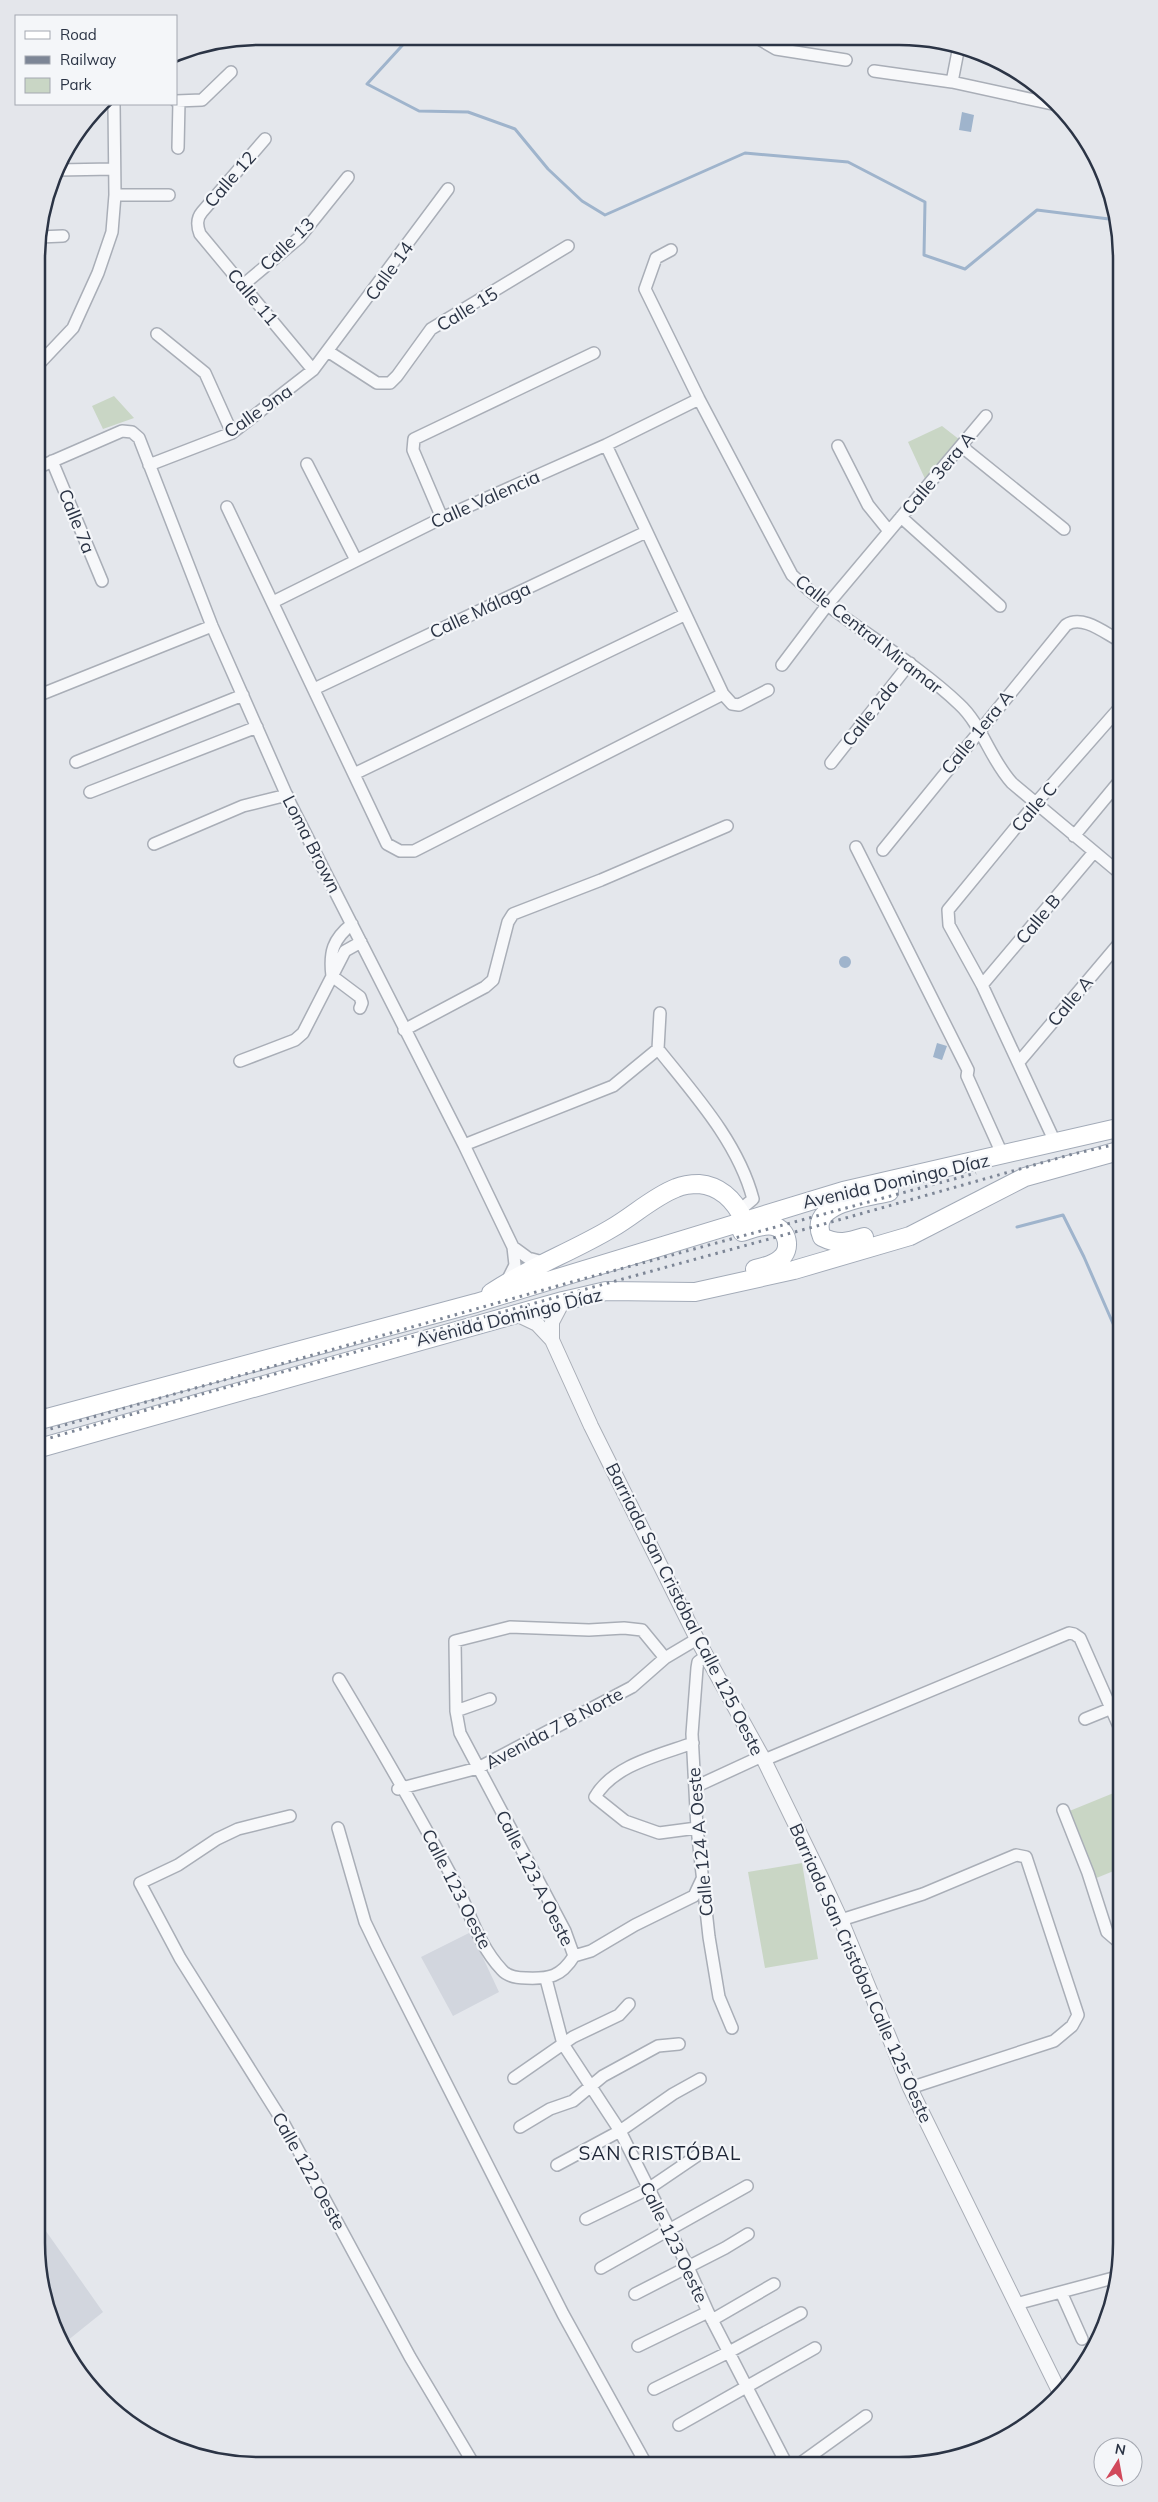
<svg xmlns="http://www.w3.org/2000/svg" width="1158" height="2502" font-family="Mulish,sans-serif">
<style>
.built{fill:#d2d6de}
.green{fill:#c9d6c5}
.water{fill:#9fb4cc}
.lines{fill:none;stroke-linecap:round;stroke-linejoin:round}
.stream{stroke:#9fb4cc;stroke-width:3}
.minor-casing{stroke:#a9aeb7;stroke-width:14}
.tertiary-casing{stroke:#a9aeb7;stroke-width:16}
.primary-casing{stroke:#a3abb8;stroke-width:20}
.minor{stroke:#f7f8fa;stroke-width:11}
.tertiary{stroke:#f7f8fa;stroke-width:14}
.primary{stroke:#fff;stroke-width:18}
.rail{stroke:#7d8696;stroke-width:3;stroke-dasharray:2.5 5;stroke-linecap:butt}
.labels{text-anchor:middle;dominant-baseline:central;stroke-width:4.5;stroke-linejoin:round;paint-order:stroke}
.street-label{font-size:18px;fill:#2b3445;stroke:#f4f6f9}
.neighbourhood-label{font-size:19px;letter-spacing:1px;fill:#1d2536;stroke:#f4f6f9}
.rim{fill:none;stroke:#2b3445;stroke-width:2.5}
</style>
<rect width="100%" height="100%" fill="#e4e7ec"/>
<!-- built -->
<path class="built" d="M471 1932 499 1992 453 2016 421 1957Z
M36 2217 103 2312 62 2345 44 2301 36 2243Z"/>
<!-- green -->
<path class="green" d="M114 396 134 418 103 429 92 406Z
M942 426 960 440 926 481 908 442Z
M1121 1790V1868L1094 1879 1067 1812Z
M802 1863 818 1959 765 1968 748 1872Z"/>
<!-- water -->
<path class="water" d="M962 112 974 115 971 132 959 130Z
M839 962a6 6 0 1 1 12 0a6 6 0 1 1-12 0Z
M937 1043 947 1046 942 1060 933 1057Z"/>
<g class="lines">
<!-- stream -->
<path class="stream" d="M410 37 367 84 419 111 468 112 515 129 548 169 582 201 605 215 745 153 848 162 925 202 924 255 965 269 1037 210 1117 220
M1017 1227 1063 1215 1084 1257 1118 1335 1121 1336"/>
<defs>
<path id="minor" d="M759 39 776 49 846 60
M874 71 952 82 1057 105
M952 82 959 46
M176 101 202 100 231 72
M265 139 202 212C196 219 197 226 200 234L313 370
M178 148 179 101
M57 170 114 169
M115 195H169
M39 237 63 236
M671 250 656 258 645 289 699 399 792 575C843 623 907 655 959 704 982 725 990 759 1012 783L1122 875
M243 285 299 238 348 177
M157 334 205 373 232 433
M329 352 377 383H390L397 376 431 329 568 246
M37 366 73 328 98 273 112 232 115 195 114 104
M606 445 723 694 732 704 739 705 768 690
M838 446 868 505 889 531
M961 446 1064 529
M52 461 102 581
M307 464 356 560
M149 465 232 433 313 370 448 189
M37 468 122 431 132 432 139 438 212 626 291 805 464 1145 513 1247 515 1265 507 1281
M227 507 387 844 400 851H414L723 694
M901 517 1000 606
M442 518 413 450 414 439 594 353
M273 602 442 518 606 445 699 399
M782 665 828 604 986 416
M314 689 646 532
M37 696 212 626
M76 762 243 695
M831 763 910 663
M354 774 684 615
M90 792 257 727
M1074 836 1122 778
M154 844 243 806 287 795
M856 847 968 1070 967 1076 1003 1156
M883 850 1066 625C1083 614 1106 634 1122 642
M352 924C333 939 329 952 332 976L360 997 362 1003 360 1008
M982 985 1094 852
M660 1013 658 1049C694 1094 738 1142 753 1199L740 1210
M404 1030 485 987 493 980 508 922 513 914 601 880 727 826
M240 1061 295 1040 303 1033 345 951 361 942
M1019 1062 1122 940
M1055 1142 982 985 949 925 948 910 1035 804 1122 705
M464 1145 613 1086 658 1049
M513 1247 528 1258 543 1262
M706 1656 698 1662 697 1668 692 1734 697 1828 709 1937 719 1997 732 2028
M339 1679C378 1744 416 1810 452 1877 469 1908 477 1944 502 1970 508 1977 518 1978 526 1978 549 1979 561 1977 574 1956
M456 1711 490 1699
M1085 1719 1112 1708
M693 1743C660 1755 613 1765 595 1797L625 1821 659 1833 697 1828
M764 1760 1069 1633 1074 1634 1080 1638 1121 1731
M695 1787 762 1756
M398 1789 478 1768 632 1687 665 1658 697 1639
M1063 1810 1088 1873 1107 1932 1121 1944
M290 1816 238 1829 217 1839 178 1865 140 1883 180 1958 283 2122 410 2357 473 2463
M338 1828 365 1922 378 1949 563 2314 646 2464
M841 1920 923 1894 1016 1855 1026 1857 1078 2015 1072 2026 1054 2041 910 2088
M574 1956 565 1931 460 1733 456 1711 455 1641 510 1627 589 1630 624 1628 642 1630 665 1658
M574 1956 591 1951 635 1925 694 1896 702 1879
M546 1979 563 2044 620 2131 688 2267 708 2312 787 2465
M514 2078 573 2037 619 2015 629 2004
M520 2127 550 2109 573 2101 603 2076 658 2046 679 2044
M557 2165 620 2131 673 2094 700 2079
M586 2219 648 2189 701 2153
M601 2268 747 2186
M1061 2292 1082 2339
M635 2294 725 2248 748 2234
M1016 2304 1117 2277
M712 2320 774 2284
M638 2346 708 2312
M654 2389 729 2352 801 2313
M679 2425 815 2348
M798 2465 866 2416"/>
<path id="tertiary" d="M514 1313 537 1324 552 1340 591 1426 697 1639 764 1760 821 1877 841 1920 910 2088 1060 2393
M552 1340V1322L563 1301
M36 1408 45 1418"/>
<path id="primary" d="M742 1232C752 1229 763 1224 773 1226 788 1229 792 1250 780 1259 773 1265 764 1267 755 1269
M864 1237C848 1242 838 1245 822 1237 807 1203 865 1198 889 1192
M491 1293C529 1267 572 1252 612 1228 633 1216 653 1197 676 1188 683 1185 691 1184 699 1184 721 1186 735 1201 744 1220
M36 1421 476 1303 843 1191 1122 1127
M36 1449 563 1301 606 1291 695 1292 794 1270 910 1236 1025 1177 1122 1150"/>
</defs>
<!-- minor casing -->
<use href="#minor" class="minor-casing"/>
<!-- tertiary casing -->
<use href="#tertiary" class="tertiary-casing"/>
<!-- primary casing -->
<use href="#primary" class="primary-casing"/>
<!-- minor -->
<use href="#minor" class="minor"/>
<!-- tertiary -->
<use href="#tertiary" class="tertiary"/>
<!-- primary -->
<use href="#primary" class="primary"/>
<!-- rail -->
<path class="rail" d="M36 1433 568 1283 976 1173
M36 1442 202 1394 835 1221 1073 1154 1122 1143"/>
</g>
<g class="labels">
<!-- street labels -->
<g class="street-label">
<text transform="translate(230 179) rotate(-49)">Calle 12</text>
<text transform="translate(287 244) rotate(-44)">Calle 13</text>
<text transform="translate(389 271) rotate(-54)">Calle 14</text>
<text transform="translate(253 297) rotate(50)">Calle 11</text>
<text transform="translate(467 309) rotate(-31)">Calle 15</text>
<text transform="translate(258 411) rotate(-35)">Calle 9na</text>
<text transform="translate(938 473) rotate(-50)">Calle 3era A</text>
<text transform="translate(485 499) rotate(-24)">Calle Valencia</text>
<text transform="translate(77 521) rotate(68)">Calle 7a</text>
<text transform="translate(480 610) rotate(-25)">Calle Málaga</text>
<text transform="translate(869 634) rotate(38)">Calle Central Miramar</text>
<text transform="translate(870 713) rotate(-52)">Calle 2da</text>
<text transform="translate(977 732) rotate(-51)">Calle 1era A</text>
<text transform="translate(1034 807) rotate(-49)">Calle C</text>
<text transform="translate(312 844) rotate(63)">Loma Brown</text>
<text transform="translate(1038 919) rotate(-50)">Calle B</text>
<text transform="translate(1070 1001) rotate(-50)">Calle A</text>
<text transform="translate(896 1181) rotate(-13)">Avenida Domingo Díaz</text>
<text transform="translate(509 1317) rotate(-14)">Avenida Domingo Díaz</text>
<text transform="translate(685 1609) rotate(63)">Barriada San Cristóbal Calle 125 Oeste</text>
<text transform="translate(554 1728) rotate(-28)">Avenida 7 B Norte</text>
<text transform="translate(700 1842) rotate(-95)">Calle 124 A Oeste</text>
<text transform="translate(535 1878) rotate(63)">Calle 123 A Oeste</text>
<text transform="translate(457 1889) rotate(63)">Calle 123 Oeste</text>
<text transform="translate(861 1973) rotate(66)">Barriada San Cristóbal Calle 125 Oeste</text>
<text transform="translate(309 2171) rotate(61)">Calle 122 Oeste</text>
<text transform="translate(674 2242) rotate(64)">Calle 123 Oeste</text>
</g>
<!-- neighbourhood labels -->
<g class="neighbourhood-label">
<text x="660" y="2153">SAN CRISTÓBAL</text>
</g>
</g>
<!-- crop -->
<path d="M0 0H1158V2502H0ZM259 45H899A214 214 0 0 1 1113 259V2243A214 214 0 0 1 899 2457H259A214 214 0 0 1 45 2243V259A214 214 0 0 1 259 45Z" fill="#e4e6eb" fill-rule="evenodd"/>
<path class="rim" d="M259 45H899A214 214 0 0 1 1113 259V2243A214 214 0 0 1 899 2457H259A214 214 0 0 1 45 2243V259A214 214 0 0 1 259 45Z"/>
<!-- legend -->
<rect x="15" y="15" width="162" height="90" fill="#f4f6f9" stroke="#a4a8b1"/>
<rect x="25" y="31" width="25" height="8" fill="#ffffff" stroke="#a4a8b1"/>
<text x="60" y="40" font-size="15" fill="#2b3445">Road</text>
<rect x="25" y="56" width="25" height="8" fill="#7d8696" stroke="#a4a8b1"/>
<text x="60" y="65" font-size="15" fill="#2b3445">Railway</text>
<rect x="25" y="78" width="25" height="15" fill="#c9d6c5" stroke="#a4a8b1"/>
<text x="60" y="90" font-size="15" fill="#2b3445">Park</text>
<!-- north arrow -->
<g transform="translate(1118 2462) rotate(11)"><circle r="24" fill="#f4f6f9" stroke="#a4a8b1"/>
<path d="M0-4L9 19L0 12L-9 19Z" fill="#d1495b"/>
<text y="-8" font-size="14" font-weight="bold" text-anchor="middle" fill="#2b3445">N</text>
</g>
</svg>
